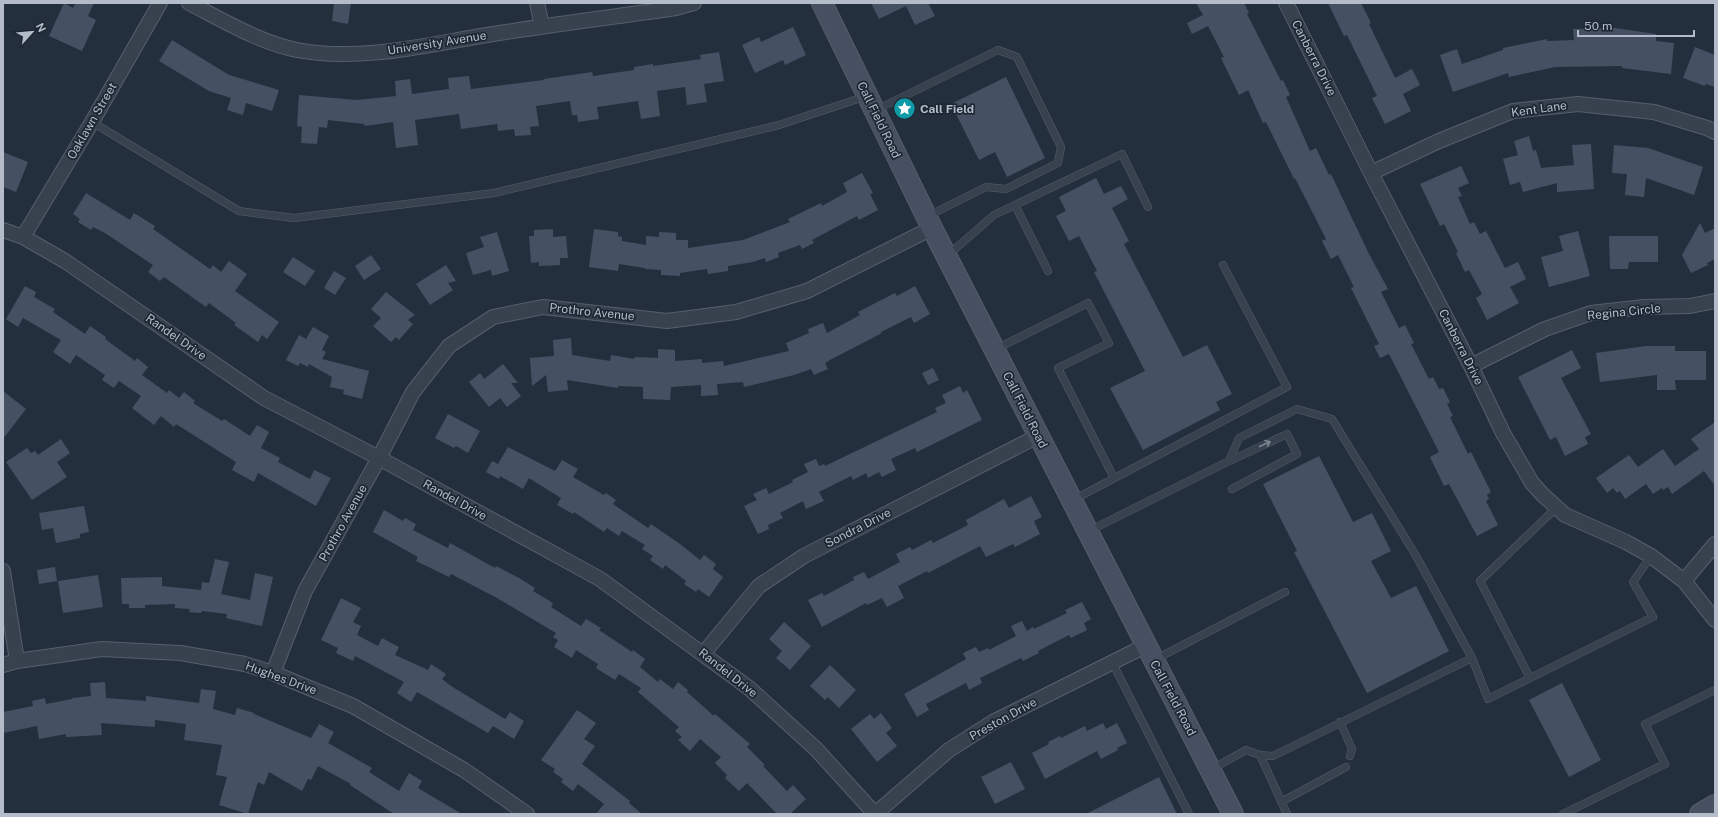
<svg xmlns="http://www.w3.org/2000/svg" width="1718" height="817" font-family="'Public Sans',sans-serif">
<style>
.building{fill:#455162}
.lines{fill:none;stroke-linecap:round;stroke-linejoin:round}
.lane-casing{stroke:#565f6c;stroke-width:8}
.street-casing{stroke:#565f6c;stroke-width:16}
.secondary-casing{stroke:#565f6c;stroke-width:22}
.lane{stroke:#38414e;stroke-width:7}
.street{stroke:#38414e;stroke-width:14}
.secondary{stroke:#465061;stroke-width:20}
.oneway{stroke:#7c8592}
.labels{text-anchor:middle;dominant-baseline:central;stroke-width:3.5;stroke-linejoin:round;paint-order:stroke}
.street-label{font-size:12px;fill:#b4bcc9;stroke:#1d2633}
.poi-label{font-size:12px;font-weight:bold;fill:#b4bcc9;stroke:#1d2633;text-anchor:start}
</style>
<rect width="100%" height="100%" fill="#242f3e"/>
<!-- building -->
<path class="building" d="M64 3 73 8 76 3H94L88 16 96 20 82 51 49 36Z
M334 3H351L348 24 332 21Z
M871 3H928L935 16 915 25 906 6 879 19Z
M1196 3H1244L1249 13 1247 14 1281 81 1283 80 1290 95 1286 97 1310 151 1316 148 1329 175 1331 174 1369 254 1388 289 1381 292 1399 328 1405 325 1414 343 1411 344 1429 379 1433 377 1439 389 1443 388 1450 402 1447 404 1453 416 1450 417 1468 454 1471 452 1491 492 1487 495 1489 499 1486 501 1498 525 1477 536 1449 484 1444 486 1430 457 1439 452 1389 354 1380 358 1374 346 1379 344 1351 288 1354 287 1338 255 1331 259 1322 241 1326 239 1295 178 1294 179 1266 122 1263 123 1248 90 1239 95 1221 58 1224 57 1208 26 1192 34 1187 23 1203 15Z
M1328 3H1361L1371 23 1369 24 1395 78 1412 69 1420 85 1403 94 1411 111 1385 124 1372 98 1377 96 1347 35 1344 36Z
M793 27 806 55 785 65 783 60 755 73 742 45 759 37 761 42Z
M1615 28 1656 34V41L1674 43 1671 74 1622 68V66L1555 67 1509 77 1508 73 1453 92 1440 55 1457 49 1462 64 1503 50V48L1547 39V41L1574 40 1573 29Z
M172 40 229 75 279 90 272 111 246 103 243 115 227 110 231 98 209 91 159 61Z
M1695 47 1715 55V87L1706 84 1705 86 1683 78Z
M719 52 724 81 704 84 707 102 687 105 685 87 657 91 660 116 641 119 638 101 597 107 599 119 578 122 577 115H572L570 101 536 106 539 126 530 127 531 135 515 136 514 129 498 131 497 124 461 129 459 114 415 120 418 145 396 148 393 122 365 126 364 124 328 120 327 128 319 127 317 144 301 143 302 127 297 126 299 95 357 100 396 96 395 81 410 79 412 94 449 89 448 78 469 76 471 89 544 80V79L592 72 593 76 634 70V67L653 64V66L701 59 700 55Z
M1006 77 1045 158 1007 177 995 152 979 160 951 104Z
M1529 136 1533 151 1536 150 1541 168 1574 165 1572 145 1591 144 1594 189 1557 192V183L1523 192 1520 182 1510 185 1503 159 1518 155 1514 141Z
M1614 145 1648 148 1703 167 1694 195 1646 178 1644 197 1625 195 1627 174 1612 173Z
M3 152 28 162 16 192 3 187Z
M1461 166 1469 183 1458 188 1462 196 1458 197 1470 224 1474 222 1480 234 1486 231 1505 268 1518 262 1526 279 1510 287 1519 303 1487 320 1476 298 1482 294 1469 270 1465 272 1456 253 1458 252 1444 224 1440 226 1420 184Z
M862 173 873 193 870 194 878 210 859 220 857 216 812 240 814 243 802 249 800 245 778 253 779 257 766 262 765 258 753 262 728 266V271L708 274 707 269 680 273V276L661 275V270L645 269V268L619 264 618 271 589 267 594 229 618 232V236L622 237V241L646 245V236L659 237V232L676 233V240H688V248L743 240 790 222 788 219 821 203 822 206 847 192 843 183Z
M1096 178 1104 194 1121 186 1128 199 1112 208 1129 241 1124 244 1183 357 1207 345 1232 394 1216 402 1220 410 1143 450 1110 388 1145 371 1094 272 1097 271 1079 236 1069 241 1056 216 1066 211 1059 197Z
M86 193 130 220 134 213 155 226 153 229 210 269 213 265 221 272 229 261 247 274 235 291 279 322 267 339 262 335 258 342 234 325 236 323 209 303 206 307 164 277 160 281 148 272 153 265 105 233 93 227 91 230 78 222 80 219 73 214Z
M1700 223 1705 233 1715 228V259L1707 263 1708 265 1691 273 1682 255Z
M553 229V237L566 236 568 258H560V265L539 266V262L531 263 529 236H534V230Z
M1578 231 1590 276 1549 287 1541 257 1563 251 1559 236Z
M497 232 509 271 492 276 491 270 473 275 466 253 484 247 480 237Z
M1609 236H1658V262H1629L1628 269H1610Z
M371 255 381 269 364 280 355 266Z
M293 257 315 271 305 286 283 272Z
M446 265 456 281 448 283 453 290 430 305 416 284Z
M334 271 346 278 335 295 324 288Z
M25 286 36 292 34 297 55 309 53 312 85 334 90 326 106 337 105 339 135 361 137 358 148 367 142 375 167 393 169 390 179 398 184 392 195 401 193 403 222 421 224 419 250 436 257 425 269 432 261 448 280 458 278 462 310 479 314 470 331 478 316 506 258 473 254 482 232 470 236 462 176 424 174 427 161 416 154 425 132 408 141 396 119 381 114 388 102 380 105 375 76 355 70 364 53 352 61 340 23 318 18 327 6 319Z
M915 286 930 314 914 323 911 317 881 332 882 333 830 360 825 363 828 369 814 375 811 369 794 375 744 387 743 382 717 384 718 395 701 396V385L671 387 670 400 643 399V387L618 386V388L567 380 568 390 548 392 546 375 532 386 530 358 554 356 553 340 571 338 572 355 610 361 611 355 634 359 635 357 658 358V349L675 350V361L702 359V363L723 361 724 366 789 351 786 343 809 333 808 329 823 323 827 333 860 315 858 312 895 293 897 296Z
M386 292 415 315 408 320 413 324 399 340 396 337 391 342 373 326 381 318 371 309Z
M313 327 329 336 322 350 326 352 322 359 369 371 362 399 343 394 344 390 330 387 332 377 309 364 308 367 300 363 298 366 286 360 299 335 306 339Z
M1646 346H1675V351H1706V380H1675L1676 390H1657V375L1600 382 1596 353Z
M1572 350 1581 368 1561 378 1591 434 1585 437 1588 444 1565 456 1556 437 1550 440 1518 377Z
M503 364 518 383H511L521 396 507 407 500 398 489 407 469 382 480 373 484 379Z
M933 368 939 380 928 385 922 373Z
M960 386 963 393 967 390 982 420 917 452 915 448 891 459 896 470 882 477 879 472 868 478 866 473 853 480 851 476 819 492 824 501 806 509 803 501 780 513 783 518 768 525 769 529 758 534 744 506 757 500 753 494 766 488 769 494 793 482 792 480 808 472 804 464 816 459 819 466 824 464 825 466 937 412 935 408 946 403 942 395Z
M3 391 26 409 3 439Z
M448 414 480 431 468 453 456 446 454 448 435 438Z
M1715 422V486L1704 471 1672 494 1668 487 1663 490 1662 488 1653 494 1646 484 1625 499 1620 491 1617 493 1613 488 1607 493 1596 478 1629 455 1638 467 1663 449 1675 466 1699 449 1691 439Z
M61 439 70 453 57 462 67 477 32 500 6 462 27 448 31 453 35 451 38 455Z
M508 447 555 471 562 460 578 469 573 477 604 495 606 493 616 500 613 504 648 528 651 524 680 544 700 560 704 555 716 564 713 569 723 577 709 597 698 589 696 592 684 584 686 581 665 565 663 569 650 560 653 556 642 549 645 545 622 531 619 536 607 528 604 532 574 512 573 514 557 505 561 498 529 478 523 489 500 476 499 479 486 472 492 461 498 464Z
M1319 456 1353 522 1372 513 1391 551 1371 561 1391 598 1416 586 1449 651 1367 693 1294 552 1297 551 1263 484Z
M1031 496 1042 517 1034 521 1040 534 1015 547 1013 544 986 557 980 546 928 573 927 571 898 586 904 598 887 607 882 598 867 605 866 603 822 627 808 600 822 593 824 596 854 580 853 577 864 572 868 579 900 562 896 554 910 547 912 550 931 540 933 543 968 525 966 520 1004 499 1009 508Z
M84 506 89 532 80 534V538L56 543 53 528 42 530 39 513Z
M384 510 403 521 405 518 416 524 413 530 448 548 450 543 495 568 496 566 519 578 535 588 533 591 553 603 551 607 581 626 586 619 601 628 599 630 632 652 633 650 645 659 640 667 658 682 660 679 673 689 678 682 688 690 687 692 714 716 715 714 750 744 747 747 765 765 763 766 787 791 793 785 806 799 790 814H777L747 783 739 791 725 778 727 775 715 763 721 757 700 739 690 751 678 740 682 737 675 731 679 727 638 692 641 688 619 674 615 680 596 668 598 664 576 650 572 658 554 647 558 640 553 637 556 633 497 598 451 574 449 577 416 561 418 557 373 532Z
M215 559 229 562 221 594 250 600 255 573 273 577 262 626 226 618 227 614 202 611 201 613 189 612 190 609 175 608V604L145 605V608H129V604H122L121 578 162 577V586L201 590 202 582 209 583Z
M55 567 57 581 39 584 37 570Z
M98 575 103 607 63 613 58 581Z
M341 598 361 608 353 622 361 626 357 635 378 646 382 638 399 647 395 655 428 670 431 664 446 674 442 679 451 686 505 719 510 712 524 721 514 739 493 726 488 733 417 692 411 702 397 693 404 682 355 656 353 661 336 653 338 648 321 640Z
M1082 602 1091 619 1084 623 1087 630 1071 638 1069 635 1038 651 1039 653 1023 661 1021 658 980 678 982 683 969 690 966 683 926 704 929 710 917 717 904 694 966 659 963 653 976 647 979 652 988 648 989 650 1016 636 1011 626 1022 621 1027 631 1033 627 1034 629 1067 613 1065 610Z
M784 622 811 646 790 670 776 658 782 651 769 639Z
M830 665 856 690 839 708 828 697 825 700 810 686Z
M105 682 106 698 146 701V696L199 703 201 689 216 691 213 709 235 715 237 708 254 713V714L311 738 319 724 334 732 328 743 372 768 369 772 399 791 409 773 422 781 418 788 462 814H394L350 785 351 784 318 766 311 780 308 779 302 791 269 772 264 785 258 782 248 814 219 805 227 777 216 775 222 745 184 740 186 724 155 720V727L101 723 102 735 66 737V734L39 739 37 726 3 733V712L33 706 32 701 45 698 46 704 72 699V698L91 696 90 683Z
M1562 683 1601 760 1569 777 1529 700Z
M577 710 596 723 584 739 595 746 582 764 630 801 629 803 642 814H596L604 804 578 784 573 791 561 782 563 779 553 772 555 769 541 760Z
M881 713 892 728 886 733 897 746 877 762 851 729 870 714 874 719Z
M1103 723 1106 729 1117 723 1127 743 1117 748 1118 750 1101 759 1097 751 1045 779 1032 753 1049 744 1048 742 1060 736 1061 738 1085 726 1087 731Z
M1011 762 1025 789 995 804 981 777Z
M1159 777 1177 814H1086Z"/>
<g class="lines">
<defs>
<path id="lane" d="M876 110 998 50 1017 57 1061 147 1058 163 1006 189 986 187 928 216
M92 122 239 211 294 218 494 193 779 125 867 96
M1015 205 1048 271
M948 255 994 215 1122 154 1148 207
M996 349 1088 303 1109 343 1058 368 1114 478
M1229 461 1239 438 1297 409 1332 419 1415 554 1472 658
M1073 500 1287 387 1223 265
M1089 531 1219 466 1287 434 1297 454 1232 489
M1154 660 1285 592
M1112 662 1189 814
M1530 678 1480 581 1557 507
M1340 722 1352 749 1350 756
M1260 755 1287 814
M1212 769 1246 750 1260 755 1273 756 1472 658 1488 699 1653 617 1633 582 1651 556
M1281 802 1346 767
M1563 814 1665 764 1645 724 1715 690"/>
<path id="street" d="M189 3C224 21 259 42 297 50 360 62 425 45 487 35 549 25 613 17 676 8L694 3
M537 3 542 26
M1286 3 1371 173 1471 366 1503 433 1532 483 1543 495 1565 515 1626 542 1651 556 1684 581 1715 620
M1371 173 1439 141 1513 111 1578 104 1654 112 1707 128 1715 132
M3 230 23 237 65 261 264 398 379 458 600 579 749 688 816 749 875 814
M23 237 92 122 160 3
M1471 366 1545 329 1591 313 1644 307 1690 306 1715 301
M3 571 17 661
M1684 581 1715 544
M703 654 759 586 804 556 1038 436
M3 665 17 661 102 649 180 653 245 664 273 673 353 706 464 770 527 814
M273 673 305 591 379 458 413 392 449 346 493 317 543 307 667 321 736 312 807 291 932 228
M875 814 949 750 993 722 1145 646"/>
<path id="secondary" d="M822 3 932 228 1233 814
M1700 814 1715 805"/>
</defs>
<!-- lane casing -->
<use href="#lane" class="lane-casing"/>
<!-- street casing -->
<use href="#street" class="street-casing"/>
<!-- secondary casing -->
<use href="#secondary" class="secondary-casing"/>
<!-- lane -->
<use href="#lane" class="lane"/>
<!-- street -->
<use href="#street" class="street"/>
<!-- secondary -->
<use href="#secondary" class="secondary"/>
</g>
<!-- one-way arrows -->
<defs><path id="oneway-shaft" d="M-6 0H5M1.5-3L5.5 0L1.5 3" fill="none" stroke-width="1.6" stroke-linecap="round" stroke-linejoin="round"/></defs>
<use class="oneway" href="#oneway-shaft" transform="translate(1265 444) rotate(-24)"/>
<!-- icons -->
<defs>
<symbol id="sight-disc" viewBox="-11 -11 22 22"><circle r="9.5" fill="#0f9aa8" stroke="#1d2633"/><path d="M0-6L1.8-2.2L6-1.7L2.9 1.2L3.7 5.4L0 3.3L-3.7 5.4L-2.9 1.2L-6-1.7L-1.8-2.2Z" fill="#fff"/></symbol>
</defs>
<g fill-rule="evenodd">
<use href="#sight-disc" x="892" y="96" width="25" height="25"/>
</g>
<g class="labels">
<!-- street labels -->
<g class="street-label">
<text transform="translate(437 43) rotate(-9)">University Avenue</text>
<text transform="translate(1314 58) rotate(63)">Canberra Drive</text>
<text transform="translate(1539 109) rotate(-8)">Kent Lane</text>
<text transform="translate(879 120) rotate(64)">Call Field Road</text>
<text transform="translate(92 121) rotate(-60)">Oaklawn Street</text>
<text transform="translate(592 312) rotate(6)">Prothro Avenue</text>
<text transform="translate(1624 312) rotate(-6)">Regina Circle</text>
<text transform="translate(176 337) rotate(35)">Randel Drive</text>
<text transform="translate(1461 347) rotate(63)">Canberra Drive</text>
<text transform="translate(1025 410) rotate(63)">Call Field Road</text>
<text transform="translate(455 500) rotate(29)">Randel Drive</text>
<text transform="translate(343 523) rotate(-61)">Prothro Avenue</text>
<text transform="translate(858 528) rotate(-27)">Sondra Drive</text>
<text transform="translate(728 673) rotate(38)">Randel Drive</text>
<text transform="translate(281 678) rotate(20)">Hughes Drive</text>
<text transform="translate(1173 698) rotate(62)">Call Field Road</text>
<text transform="translate(1003 719) rotate(-29)">Preston Drive</text>
</g>
<!-- poi labels -->
<g class="poi-label">
<text x="920" y="109">Call Field</text>
</g>
</g>
<!-- border -->
<rect width="1718" height="817" fill="none" stroke="#b4bcc9" stroke-width="8"/>
<!-- north arrow -->
<g transform="translate(32 32) rotate(63)" stroke="#1d2633" stroke-width="3" paint-order="stroke">
<path d="M0-3L7 15L0 10L-7 15Z" fill="#b4bcc9"/>
<text y="-6" font-size="11" font-weight="bold" text-anchor="middle" fill="#b4bcc9">N</text>
</g>
<!-- scale -->
<path d="M1578 30v6h116v-6" fill="none" stroke="#b4bcc9" stroke-width="2"/>
<text x="1584" y="30" font-size="12" fill="#b4bcc9" stroke="#1d2633" stroke-width="3" paint-order="stroke">50 m</text>
</svg>
